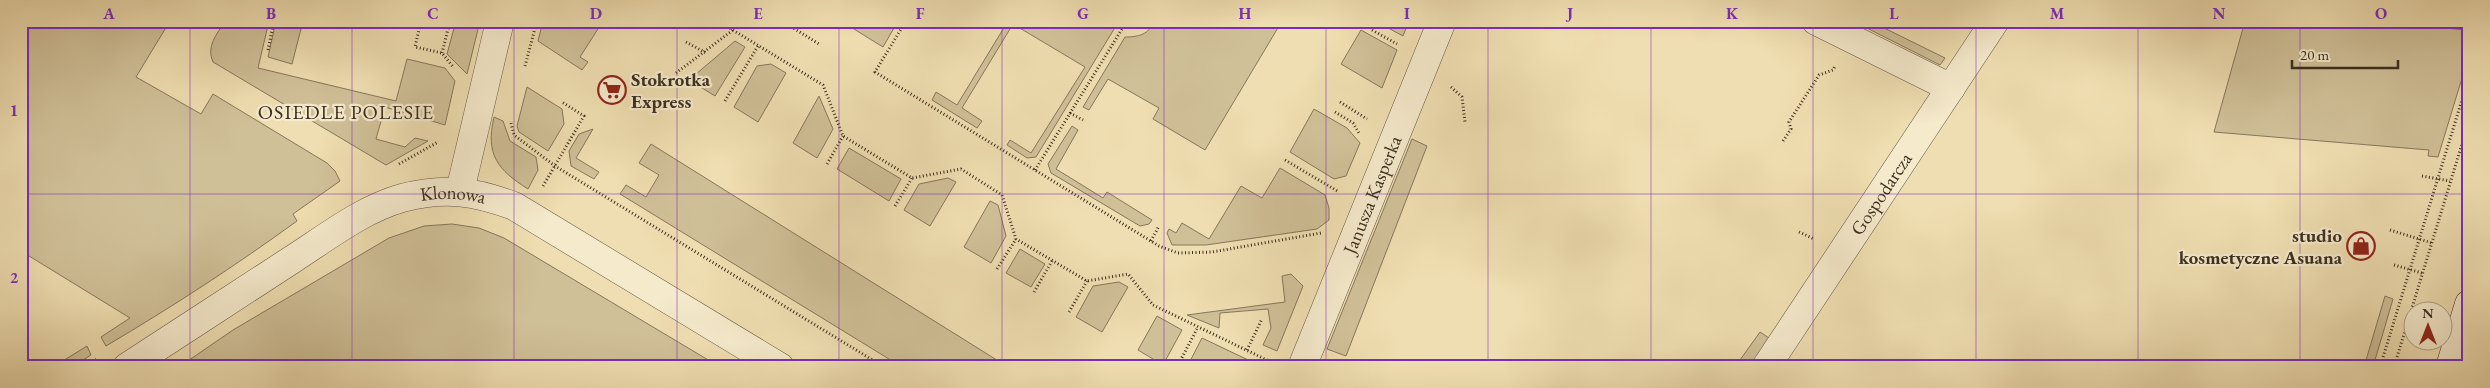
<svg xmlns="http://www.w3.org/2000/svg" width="2490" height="388" font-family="'EB Garamond',serif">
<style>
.green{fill:#d0c098;stroke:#86775c}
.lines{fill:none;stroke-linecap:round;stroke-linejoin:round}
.street-casing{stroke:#685a44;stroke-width:29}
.secondary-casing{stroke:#3b2e1f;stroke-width:29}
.path{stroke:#3b2e1f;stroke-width:3;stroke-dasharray:1 2.5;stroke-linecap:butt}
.street{stroke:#f5eacc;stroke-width:28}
.secondary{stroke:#f5eacc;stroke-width:28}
.grid{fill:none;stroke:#7b2cbf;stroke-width:1;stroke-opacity:0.55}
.labels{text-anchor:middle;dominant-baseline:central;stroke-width:4.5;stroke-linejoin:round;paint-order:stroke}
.poi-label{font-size:19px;font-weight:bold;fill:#3b2e1f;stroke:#f5eacc;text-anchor:start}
.street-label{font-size:19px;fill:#3b2e1f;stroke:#f5eacc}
.neighbourhood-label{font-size:20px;letter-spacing:1px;fill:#3b2e1f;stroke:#f5eacc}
.neatline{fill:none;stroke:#7b2cbf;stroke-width:2}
.grid-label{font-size:16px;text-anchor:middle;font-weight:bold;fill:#7b2cbf}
</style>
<rect width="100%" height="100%" fill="#efdeb1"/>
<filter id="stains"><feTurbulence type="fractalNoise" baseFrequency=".004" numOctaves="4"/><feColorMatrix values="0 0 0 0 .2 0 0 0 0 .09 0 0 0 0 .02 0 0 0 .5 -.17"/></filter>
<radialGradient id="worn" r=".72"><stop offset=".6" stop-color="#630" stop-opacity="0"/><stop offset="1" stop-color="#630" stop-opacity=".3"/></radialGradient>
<!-- green -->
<path class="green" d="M21 21H170L136 77 201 114 213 94 327 163 335 171 340 181 293 214 297 221C235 266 172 307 106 346L101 337 130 318 21 251Z
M225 21H269L258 68 396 101 407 59 445 68 455 81 445 125 385 107 376 139 405 147 415 138 428 141 386 165 213 62C206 46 217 34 225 21Z
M276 21H303L292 64 268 57Z
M456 21H480L467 74 447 54Z
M543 21H603L580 57 588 62 582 70 538 41Z
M841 21H898L883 47Z
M1008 21H1119L1036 157 1027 158 1007 145 1010 140 1031 153 1085 67 1013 24 962 108 982 121 977 128 932 100 936 92 957 105Z
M1153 21H1282L1205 150 1153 119 1159 108 1108 79 1089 110 1083 107 1125 37C1137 37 1150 35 1153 21Z
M1375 21H1409L1403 36Z
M1853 21H1870L1945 58 1940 65Z
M2245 21H2378L2465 30 2469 21V55L2438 157 2428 156 2429 150 2214 132Z
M1361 30 1397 50 1382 88 1341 64Z
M735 41 745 47 715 96 689 80Z
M771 64 786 73 758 122 734 107 757 66Z
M527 87 562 109 564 124 548 151 519 132 517 126Z
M819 96 833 129 817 158 793 143Z
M1314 109 1347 128 1360 143 1346 176 1334 179 1290 152Z
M494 117 503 121 510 141 536 157 538 170 528 189C498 170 485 155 494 117Z
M1072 126 1078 130 1056 169 1103 198 1107 192 1152 220 1149 224 1140 226 1051 173 1048 164Z
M593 129 576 158 599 172 594 179 571 166 569 151 579 134Z
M1412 139 1427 146 1346 356 1327 349Z
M651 144 1008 367H902L620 194 626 185 646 197 659 175 639 163Z
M849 148 901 179 889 201 837 169Z
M1280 168 1325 195 1329 208V220L1317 229 1206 245H1172L1167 233 1169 229 1176 233 1182 223 1209 239 1241 186 1262 198Z
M948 178 956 182 930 226 904 210 919 184Z
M990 201 998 205 1006 236 991 263 964 247Z
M452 224 479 228 504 238 720 367H179L233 330 389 238 424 226Z
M1020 249 1045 264 1031 287 1006 273Z
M1291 274 1303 286 1277 351 1263 345 1271 328 1268 309 1220 313 1219 328 1187 315 1285 302 1282 276Z
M1119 282 1128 287 1102 332 1076 317 1093 286Z
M2385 296 2393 299 2373 367H2364Z
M1157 316 1182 330 1163 365 1138 350Z
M1760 332 1769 338 1750 367H1735Z
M1202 338 1263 367H1187Z
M87 346 91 355 72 367H53Z"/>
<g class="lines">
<defs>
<g id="street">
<path d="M1816 21 1951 88"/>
<path d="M460 191 500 21"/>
<path id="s1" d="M127 367C182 331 238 295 293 259 327 237 363 209 402 198 444 187 474 191 514 206L780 367"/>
<path id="s2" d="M1302 367 1442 21"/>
<path id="s3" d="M1766 367 1995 21"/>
</g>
<path id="secondary" d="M2450 367 2469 304"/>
</defs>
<!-- street casing -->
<use href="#street" class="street-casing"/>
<!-- secondary casing -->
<use href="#secondary" class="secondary-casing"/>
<!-- path -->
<path class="path" d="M421 21 415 47 442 53 454 68
M718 21 823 85 843 136 912 178 961 169 1002 195 1016 239 1087 281 1128 274 1153 305 1271 362
M782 21 819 44
M906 21 875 72 1159 246 1178 253 1212 252 1321 233
M1372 30 1397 44
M686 42 706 53
M268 50 274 21
M442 53 450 21
M525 66 537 21
M676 73 733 30
M1451 87 1462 97 1465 122
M725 101 758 46
M1340 102 1367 119
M1335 112 1353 123 1360 135
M1070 113 1083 120
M511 123 514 135 555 166 884 367
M1783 141 1791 129 1789 122 1819 75 1833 70 1835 66
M1285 160 1339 192
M399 164 438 142
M827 164 843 136
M1035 170 1127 21
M2422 176 2450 181
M543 186 584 116 562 102
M895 206 912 178
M2390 230 2432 243
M1799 232 1814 239
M1151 241 1159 226
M2394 265 2422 273
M997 269 1016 239
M1034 292 1052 261
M1069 312 1087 281
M1247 350 1262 319
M1339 364 1346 367
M84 367 96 359
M1177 367 1198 327
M2380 367 2469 77
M2394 367 2469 121"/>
<!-- street -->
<use href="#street" class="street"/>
<!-- secondary -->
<use href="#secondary" class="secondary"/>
</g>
<!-- grid -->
<path class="grid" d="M190 21V367M352 21V367M514 21V367M677 21V367M839 21V367M1002 21V367M1164 21V367M1326 21V367M1488 21V367M1651 21V367M1813 21V367M1976 21V367M2138 21V367M2300 21V367M21 194H2469"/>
<!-- icons -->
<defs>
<symbol id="supermarket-ring" viewBox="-11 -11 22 22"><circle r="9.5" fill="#f5eacc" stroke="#8f2418" stroke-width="1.5"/><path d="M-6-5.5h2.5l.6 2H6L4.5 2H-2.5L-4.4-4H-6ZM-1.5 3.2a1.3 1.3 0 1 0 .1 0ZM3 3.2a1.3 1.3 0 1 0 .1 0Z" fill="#8f2418"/></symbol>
<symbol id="shop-ring" viewBox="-11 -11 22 22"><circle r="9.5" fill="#f5eacc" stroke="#8f2418" stroke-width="1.5"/><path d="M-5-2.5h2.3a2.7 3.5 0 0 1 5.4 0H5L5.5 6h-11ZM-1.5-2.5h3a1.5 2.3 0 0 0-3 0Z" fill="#8f2418"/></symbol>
</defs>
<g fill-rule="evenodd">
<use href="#supermarket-ring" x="596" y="74" width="32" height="32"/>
<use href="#shop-ring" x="2345" y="230" width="32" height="32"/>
</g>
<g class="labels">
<!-- poi labels -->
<g class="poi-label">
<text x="631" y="79">Stokrotka<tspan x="631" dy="22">Express</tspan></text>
<text x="2342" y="235" text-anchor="end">studio<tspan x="2342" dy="22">kosmetyczne Asuana</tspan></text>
</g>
<!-- street labels -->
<g class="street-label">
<text stroke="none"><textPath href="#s2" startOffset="186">Janusza Kasperka</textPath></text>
<text stroke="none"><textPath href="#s3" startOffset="208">Gospodarcza</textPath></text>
<text stroke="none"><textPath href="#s1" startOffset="375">Klonowa</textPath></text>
</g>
<!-- neighbourhood labels -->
<g class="neighbourhood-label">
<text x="346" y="112">OSIEDLE POLESIE</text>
</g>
</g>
<!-- margin -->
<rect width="2490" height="388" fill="none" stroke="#efdeb1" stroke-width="55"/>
<!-- north arrow -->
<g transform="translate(2428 326)"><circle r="24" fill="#f5eacc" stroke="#ab9f87"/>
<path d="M0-4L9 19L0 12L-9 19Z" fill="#8f2418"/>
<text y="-8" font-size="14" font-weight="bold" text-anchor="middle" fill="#3b2e1f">N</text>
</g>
<!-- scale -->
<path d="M2292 60v8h106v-8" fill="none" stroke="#3b2e1f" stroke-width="2.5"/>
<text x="2300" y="60" font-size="15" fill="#3b2e1f" stroke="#f5eacc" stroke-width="4" paint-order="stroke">20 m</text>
<rect x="28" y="28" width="2434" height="332" class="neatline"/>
<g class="grid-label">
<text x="109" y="19">A</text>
<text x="271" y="19">B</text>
<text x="433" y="19">C</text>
<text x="596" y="19">D</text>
<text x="758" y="19">E</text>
<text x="920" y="19">F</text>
<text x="1083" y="19">G</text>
<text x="1245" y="19">H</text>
<text x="1407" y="19">I</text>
<text x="1570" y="19">J</text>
<text x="1732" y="19">K</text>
<text x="1894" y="19">L</text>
<text x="2057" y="19">M</text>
<text x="2219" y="19">N</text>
<text x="2381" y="19">O</text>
<text x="14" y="116">1</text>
<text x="14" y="283">2</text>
</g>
<rect width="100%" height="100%" filter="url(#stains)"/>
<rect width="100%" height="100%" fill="url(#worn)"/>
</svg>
